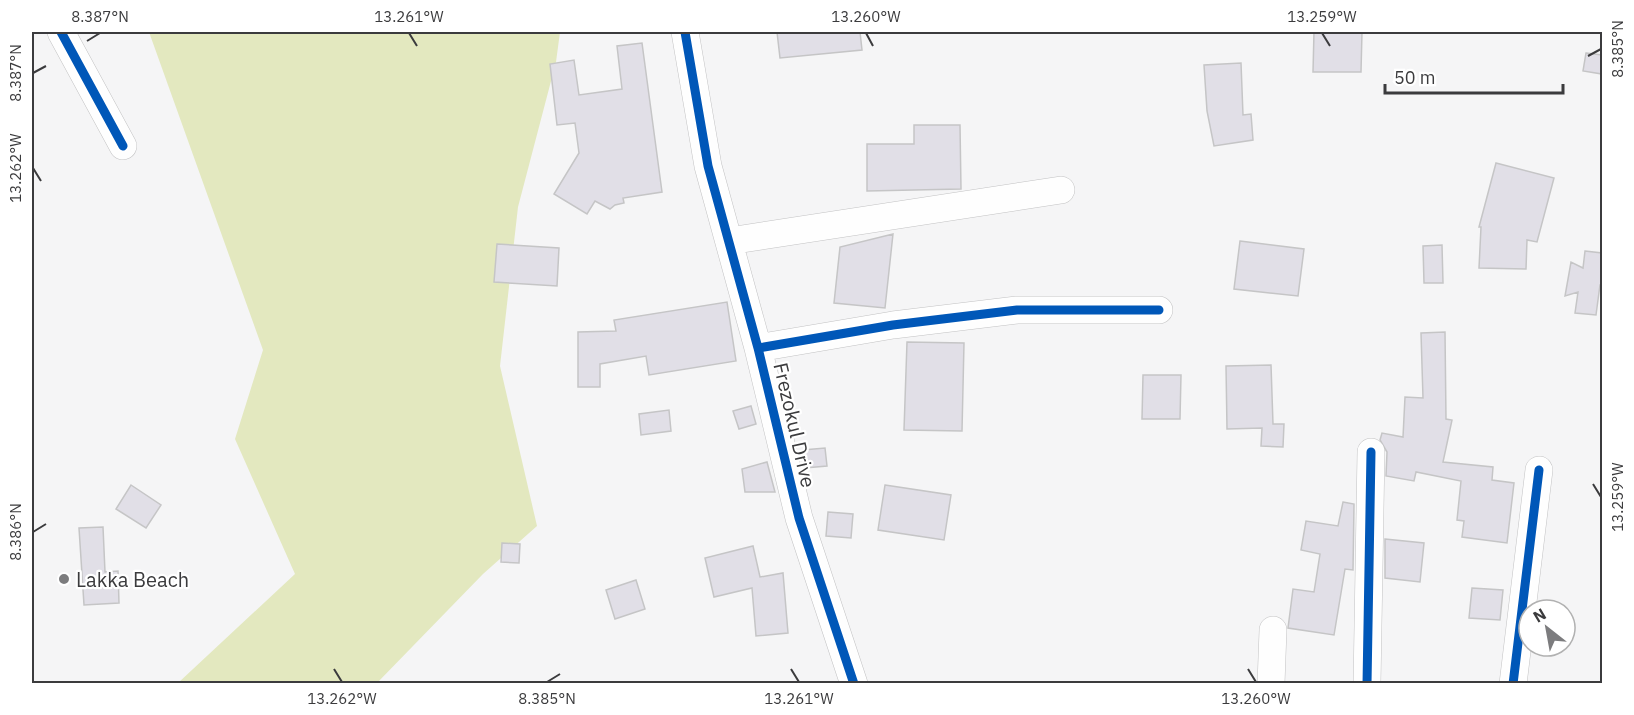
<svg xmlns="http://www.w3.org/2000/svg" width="1634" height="715" font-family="'IBM Plex Sans',sans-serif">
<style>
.green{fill:#e3e8bf}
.building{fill:#e1dfe7;stroke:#c5c5c6;stroke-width:1.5}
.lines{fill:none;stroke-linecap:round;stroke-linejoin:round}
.street-casing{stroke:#c2c2c3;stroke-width:28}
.street{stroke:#fefefe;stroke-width:27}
.cycleway-casing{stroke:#fff;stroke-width:13}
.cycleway{stroke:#0057b8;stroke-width:9}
.ticks{fill:none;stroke:#3b3b3d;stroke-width:2}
.poi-dot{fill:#7c7c7e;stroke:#fff;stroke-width:2}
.labels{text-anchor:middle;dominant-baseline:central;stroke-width:4.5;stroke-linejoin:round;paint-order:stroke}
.street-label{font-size:20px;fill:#3b3b3d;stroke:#fff}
.poi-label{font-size:20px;fill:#3b3b3d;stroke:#fff;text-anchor:start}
.neatline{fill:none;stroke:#3b3b3d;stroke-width:2}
.ticks-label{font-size:15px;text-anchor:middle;fill:#3b3b3d}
</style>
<rect width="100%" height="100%" fill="#f5f5f6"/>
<!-- green -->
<path class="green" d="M149 32H560L556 62 518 207 500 366 537 526 483 574 377 683H178L295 574 235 439 263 350Z"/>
<!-- building -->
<path class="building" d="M777 32H860L862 50 780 58Z
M1314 32H1362L1361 72H1313Z
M642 43 662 192 623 198 624 203 615 205 610 209 595 201 587 214 554 194 579 153 575 123 557 125 550 64 574 60 579 95 622 89 617 46Z
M1586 53 1602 55V74L1583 71Z
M1241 63 1243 115 1251 114 1253 140 1214 146 1207 111 1204 65Z
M914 125H960L961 189 867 191V144H914Z
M1496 163 1554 178 1537 242 1527 240 1526 269 1479 268 1481 227H1479Z
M893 234 885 308 834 303 840 247Z
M1240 241 1304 249 1298 296 1234 289Z
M497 244 559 248 557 286 494 282Z
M1442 245 1443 283H1424L1423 246Z
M1585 251 1602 253V285H1600L1596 315 1575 313 1578 292 1565 296 1571 262 1583 268Z
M727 302 736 361 649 375 646 356 600 364V387H578V332L616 331 614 320Z
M1445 332 1446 419 1452 420 1443 462 1493 467 1492 480 1514 483 1507 543 1462 537 1464 521 1457 520 1461 481 1416 472 1414 481 1386 476 1387 452 1380 440 1382 433 1403 437 1405 397 1423 398 1421 333Z
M907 342 964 343 962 431 904 430Z
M1271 365 1273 424H1284L1283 447 1261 446 1262 428 1227 429 1226 366Z
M1143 375H1181L1180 419H1142Z
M751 406 756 424 739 429 733 411Z
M669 410 671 431 641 435 639 414Z
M825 448 827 466 805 468 803 450Z
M767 462 775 492H745L742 469Z
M131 485 161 505 146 528 116 509Z
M885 485 951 495 944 540 878 530Z
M1343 502 1354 504 1353 570 1345 569 1334 635 1288 628 1293 589 1314 592 1320 554 1301 550 1306 521 1338 526Z
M828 512 853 514 851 538 826 536Z
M103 527 105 572 118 571 119 603 84 605 79 528Z
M1385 539 1424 543 1420 582 1385 578Z
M502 543 520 544 519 563 501 562Z
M753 546 760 577 783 573 788 633 756 636 752 588 714 597 705 558Z
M636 580 645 609 615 619 606 590Z
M1472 588 1503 590 1500 620 1469 618Z"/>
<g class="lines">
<defs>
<path id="street" d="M61 32 123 146
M685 32 708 166 758 348 799 518 854 684
M729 241 1061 190
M758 348 893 325 1017 310H1159
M1271 684 1273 630
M1367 684 1371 452
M1513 684 1539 470"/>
</defs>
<!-- street casing -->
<use href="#street" class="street-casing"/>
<!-- street -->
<use href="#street" class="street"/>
<defs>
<path id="cycleway" d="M61 32 123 146
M685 32 708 166 758 348 799 518 854 684
M758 348 893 325 1017 310H1159
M1367 684 1371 452
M1513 684 1539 470"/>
</defs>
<!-- cycleway casing -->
<use href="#cycleway" class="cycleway-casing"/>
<!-- cycleway -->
<use href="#cycleway" class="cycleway"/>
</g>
<!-- ticks -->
<path class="ticks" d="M409 33 417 46M866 33 873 46M1322 33 1330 46M87 41 100 33M1588 56 1601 49M33 73 46 66M33 168 41 181M1593 484 1601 497M33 532 46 524M334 669 342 682M791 669 799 682M1248 669 1256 682M547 682 560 674"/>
<!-- markers -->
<circle class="poi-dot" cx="64" cy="579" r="6"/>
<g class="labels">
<!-- street labels -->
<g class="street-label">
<text transform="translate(795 425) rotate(77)">Frezokul Drive</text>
</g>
<!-- poi labels -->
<g class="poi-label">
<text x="76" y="579">Lakka Beach</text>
</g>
</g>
<!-- border -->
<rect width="1634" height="715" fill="none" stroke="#ffffff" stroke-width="66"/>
<!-- north arrow -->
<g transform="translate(1547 628) rotate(329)"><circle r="28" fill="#ffffff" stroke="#b1b1b1" stroke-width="1.5"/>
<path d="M0-4.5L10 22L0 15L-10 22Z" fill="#7c7c7e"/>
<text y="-9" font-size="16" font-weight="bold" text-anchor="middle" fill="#3b3b3d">N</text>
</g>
<!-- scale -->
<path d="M1385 84v9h178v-9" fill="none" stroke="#3b3b3d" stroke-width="3"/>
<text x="1394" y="84" font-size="18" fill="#3b3b3d" stroke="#ffffff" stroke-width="4.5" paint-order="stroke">50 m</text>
<rect x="33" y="33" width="1568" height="649" class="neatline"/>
<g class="ticks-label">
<text x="100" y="22">8.387°N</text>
<text x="409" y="22">13.261°W</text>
<text x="866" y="22">13.260°W</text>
<text x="1322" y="22">13.259°W</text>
<text transform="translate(1618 49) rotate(-90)" y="5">8.385°N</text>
<text transform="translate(16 73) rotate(-90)" y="5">8.387°N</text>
<text transform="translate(16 168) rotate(-90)" y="5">13.262°W</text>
<text transform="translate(1618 497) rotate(-90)" y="5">13.259°W</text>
<text transform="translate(16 532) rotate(-90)" y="5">8.386°N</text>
<text x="342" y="704">13.262°W</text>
<text x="547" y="704">8.385°N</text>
<text x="799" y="704">13.261°W</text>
<text x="1256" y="704">13.260°W</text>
</g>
</svg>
